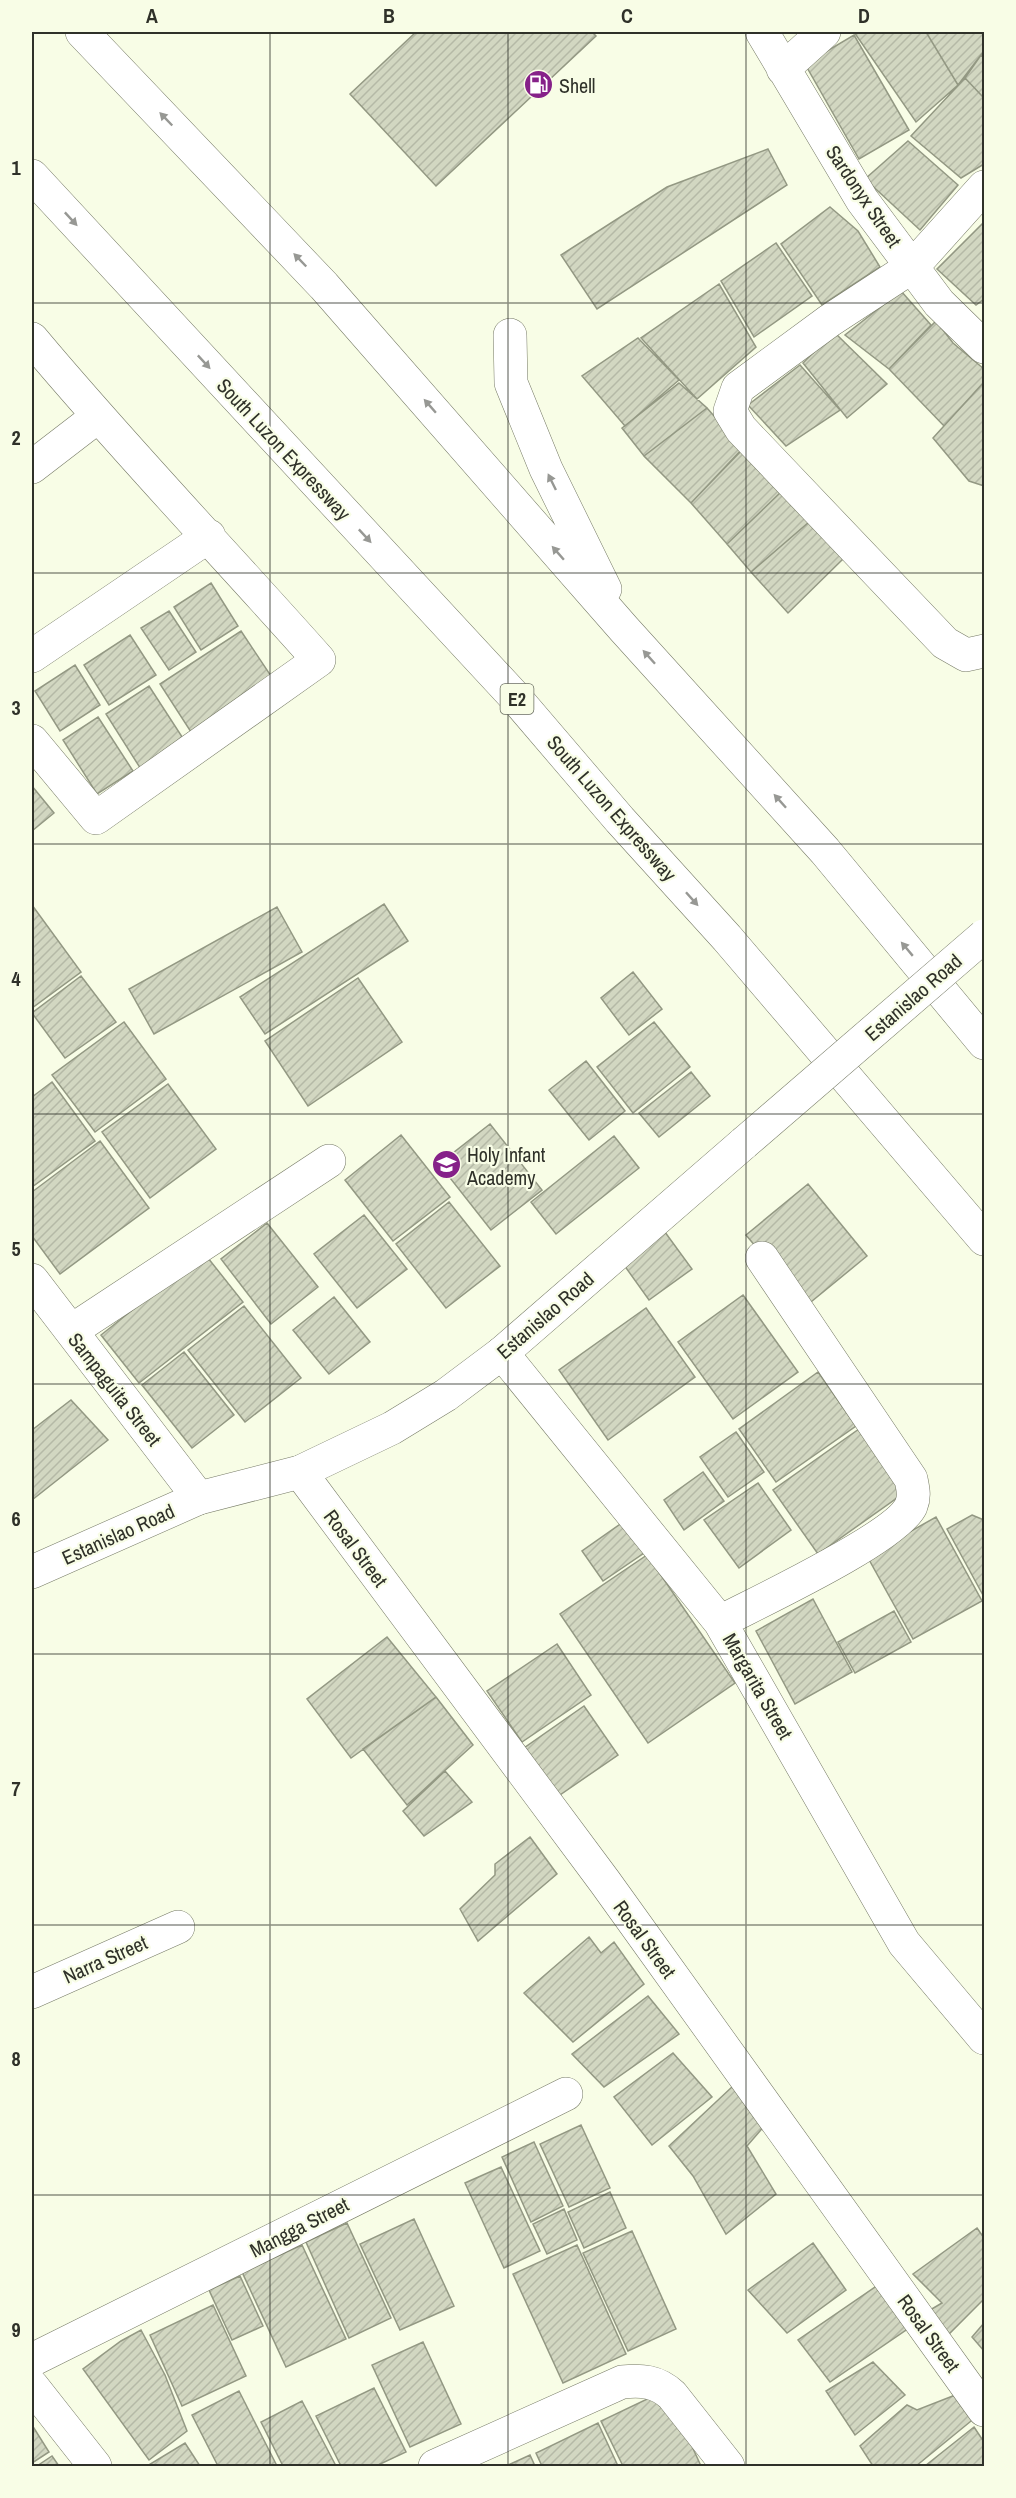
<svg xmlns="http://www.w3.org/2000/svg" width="1016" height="2498" font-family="'Archivo Narrow',sans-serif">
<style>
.building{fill:url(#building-hatch);stroke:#939883;stroke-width:1.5}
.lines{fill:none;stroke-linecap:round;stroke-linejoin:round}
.street-casing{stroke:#767a66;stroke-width:34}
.secondary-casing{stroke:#767a66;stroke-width:34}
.highway-casing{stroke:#767a66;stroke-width:34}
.street{stroke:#fff;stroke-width:33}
.secondary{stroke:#fff;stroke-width:33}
.highway{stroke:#fff;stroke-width:33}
.secondary-bridge-casing{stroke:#767a66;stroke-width:34;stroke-linecap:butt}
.secondary-bridge{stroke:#fff;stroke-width:33}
.oneway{fill:#979894}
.grid{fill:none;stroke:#2f3129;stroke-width:1.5;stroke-opacity:0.55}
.labels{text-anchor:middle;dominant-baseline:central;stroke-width:4.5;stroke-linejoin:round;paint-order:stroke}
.shield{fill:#f8fde6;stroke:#6b6e62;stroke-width:1.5}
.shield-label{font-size:18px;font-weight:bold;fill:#2f3129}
.poi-label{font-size:20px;fill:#2f3129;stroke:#f8fde6;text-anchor:start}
.street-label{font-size:20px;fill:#2f3129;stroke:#f8fde6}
.neatline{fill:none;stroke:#2f3129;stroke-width:2}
.grid-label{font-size:20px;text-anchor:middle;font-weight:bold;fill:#2f3129}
</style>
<defs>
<pattern id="building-hatch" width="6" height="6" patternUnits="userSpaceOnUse" patternTransform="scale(1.5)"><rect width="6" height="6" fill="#d2d7c1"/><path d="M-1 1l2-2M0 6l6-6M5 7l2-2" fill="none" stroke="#b5b9a6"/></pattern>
</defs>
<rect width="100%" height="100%" fill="#f8fde6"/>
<!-- building -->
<path class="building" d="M416 32H592L596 36 436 186 350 94Z
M854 32H926L958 85 916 122Z
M926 32H984V51L958 85Z
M854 35 909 130 859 159 805 64Z
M981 55 984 58V98L965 78Z
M965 78 984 98V164L961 178 911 136Z
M908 141 958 185 920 230 865 179Z
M768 149 787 185 597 309 561 255 667 187Z
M830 207 858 231 880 267 822 305 781 244Z
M984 222V299L976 305 937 269Z
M776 243 812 296 754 337 721 281Z
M719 284 756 347 697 399 641 338Z
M901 291 931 325 889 369 845 335Z
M936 321 953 343 984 369V382L944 426 889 369Z
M834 332 887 384 847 418 803 363Z
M638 338 679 380 625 426 582 376Z
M800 365 840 410 786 446 748 405Z
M984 382V486L969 481 933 438Z
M679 383 707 408 644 456 622 428Z
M707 408 743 449 691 503 644 456Z
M746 445 781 492 727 544 691 503Z
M781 492 809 522 751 572 727 544Z
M809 522 843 559 788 613 751 572Z
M211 583 238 626 201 650 174 607Z
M169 611 196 652 169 670 141 628Z
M241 631 273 679 191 732 160 684Z
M130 635 156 675 109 705 84 665Z
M75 665 100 705 60 731 35 691Z
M149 686 188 746 144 774 106 714Z
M98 717 133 771 97 794 63 740Z
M32 786 54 813 32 831Z
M384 904 408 941 265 1034 240 997Z
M32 905 81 972 32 1008Z
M277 907 302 952 154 1034 129 989Z
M633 972 662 1009 629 1035 601 998Z
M81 976 116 1022 65 1058 32 1013Z
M358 978 402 1042 308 1106 265 1041Z
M124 1022 166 1079 95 1132 52 1075Z
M654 1022 690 1067 633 1113 597 1067Z
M586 1061 625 1111 589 1140 549 1090Z
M691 1072 710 1096 659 1137 639 1113Z
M52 1082 95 1141 32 1187V1097Z
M168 1084 216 1149 150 1198 102 1132Z
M490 1124 542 1190 491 1230 439 1164Z
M401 1135 450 1197 393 1241 345 1180Z
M614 1136 639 1168 556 1234 531 1202Z
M100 1141 149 1208 60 1274 32 1236V1192Z
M808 1184 867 1256 806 1306 746 1235Z
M449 1202 500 1266 446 1308 396 1244Z
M364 1215 407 1269 357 1308 314 1254Z
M267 1223 318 1287 271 1324 221 1259Z
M662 1228 692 1269 649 1300 619 1258Z
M204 1253 243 1302 139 1383 101 1335Z
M743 1295 798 1372 733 1419 678 1342Z
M334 1297 370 1342 329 1374 293 1330Z
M244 1306 301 1378 245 1422 188 1350Z
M646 1308 695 1377 608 1440 559 1370Z
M184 1352 234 1415 192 1448 142 1385Z
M818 1372 856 1426 776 1482 739 1429Z
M71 1400 108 1440 32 1500V1430Z
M859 1429 904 1493 818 1554 773 1490Z
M736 1432 764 1472 728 1497 700 1457Z
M703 1472 724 1501 684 1530 664 1500Z
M758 1483 791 1530 739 1568 704 1520Z
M972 1515 984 1520V1597L947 1529Z
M936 1517 982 1601 913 1639 867 1556Z
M626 1520 647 1551 603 1581 582 1551Z
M647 1555 735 1683 648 1743 560 1614Z
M813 1599 852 1672 795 1704 756 1631Z
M894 1611 911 1642 855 1673 838 1642Z
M387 1637 436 1697 351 1758 307 1699Z
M557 1644 591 1695 522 1742 487 1691Z
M436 1697 473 1745 407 1805 363 1749Z
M584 1706 618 1755 557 1797 524 1748Z
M445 1771 472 1802 424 1836 403 1811Z
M530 1837 557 1874 478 1941 460 1909 495 1875V1864Z
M589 1937 601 1953 614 1942 644 1984 573 2042 524 1993Z
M648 1996 679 2034 604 2087 572 2054Z
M673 2053 712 2097 652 2145 614 2097Z
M733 2086 766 2124 747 2146 776 2194 726 2234 693 2176 669 2146Z
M581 2125 610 2188 569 2207 540 2144Z
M534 2142 563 2206 531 2222 502 2157Z
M501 2167 540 2251 504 2268 465 2183Z
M610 2192 626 2228 584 2248 568 2212Z
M564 2209 577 2240 547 2254 533 2224Z
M414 2219 454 2306 400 2330 360 2244Z
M347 2223 391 2318 349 2338 306 2242Z
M977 2228 984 2238V2299L949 2334 930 2310 942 2303 913 2274Z
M632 2231 676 2329 628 2351 583 2253Z
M813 2243 846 2290 787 2333 748 2290Z
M302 2245 346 2339 286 2367 242 2272Z
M577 2245 626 2354 563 2383 513 2274Z
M240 2276 263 2326 232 2340 209 2290Z
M878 2285 909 2328 830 2382 798 2340Z
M213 2305 246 2376 182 2406 150 2335Z
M984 2323V2351L972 2337Z
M141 2330 165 2375 187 2431 149 2460 83 2369 121 2341Z
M423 2342 461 2424 410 2447 372 2365Z
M873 2362 905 2395 855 2435 826 2391Z
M374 2388 406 2452 376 2466H341L316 2416Z
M666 2390 701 2466H623L601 2421Z
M239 2391 277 2466H218L192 2415Z
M958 2394 976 2417 916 2466H873L860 2446 907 2405 917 2410Z
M302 2401 336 2466H283L261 2422Z
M598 2423 618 2466H542L536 2453Z
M32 2425 49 2452 32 2463Z
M974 2427 984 2442V2466H925Z
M185 2443 200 2466H147Z
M530 2455 535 2466H506Z
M52 2456 59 2466H37Z"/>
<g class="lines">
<defs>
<path id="street" d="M762 32 862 200 939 303 984 347
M783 69 824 32
M984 187 913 266 829 321 738 388 730 411 741 429 945 643 966 655 984 651
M32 339C124 449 224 553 319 660L96 818 32 741
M32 467 97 417
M32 656 209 536
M32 1280 199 1498
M71 1331 329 1161
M502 1353 720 1622 904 1943 984 2038
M300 1472 605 1882 984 2410
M720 1622C758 1602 896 1538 911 1506 915 1496 913 1489 911 1479L762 1258
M32 1992 178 1927
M32 2360 566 2094
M32 2386 95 2466
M435 2466 622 2382C642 2380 657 2381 672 2395L728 2466"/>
<path id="secondary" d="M32 1572 199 1498 300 1472 392 1428 446 1395 502 1353 744 1143"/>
<path id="highway" d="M82 32 324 286 624 629 825 851 984 1043
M32 176 514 696 620 820 727 938 984 1239
M510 335 511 383 546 469 605 589"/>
</defs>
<!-- street casing -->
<use href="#street" class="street-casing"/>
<!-- secondary casing -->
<use href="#secondary" class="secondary-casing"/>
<!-- highway casing -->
<use href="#highway" class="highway-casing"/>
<!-- street -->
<use href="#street" class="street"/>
<!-- secondary -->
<use href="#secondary" class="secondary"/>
<!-- highway -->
<use href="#highway" class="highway"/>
<defs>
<path id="secondary-bridge" d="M744 1143 984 936"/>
</defs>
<!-- secondary-bridge casing -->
<use href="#secondary-bridge" class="secondary-bridge-casing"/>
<!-- secondary-bridge -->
<use href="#secondary-bridge" class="secondary-bridge"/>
</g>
<!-- one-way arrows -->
<defs><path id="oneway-solid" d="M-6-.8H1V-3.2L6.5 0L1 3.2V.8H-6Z" transform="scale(1.5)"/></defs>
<g class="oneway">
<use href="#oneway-solid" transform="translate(166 119) rotate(-134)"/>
<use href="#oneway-solid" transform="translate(71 219) rotate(47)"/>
<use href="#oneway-solid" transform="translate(300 260) rotate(-134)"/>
<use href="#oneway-solid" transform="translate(204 362) rotate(47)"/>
<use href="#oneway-solid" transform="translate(430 406) rotate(-131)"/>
<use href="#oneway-solid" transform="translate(552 482) rotate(-116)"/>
<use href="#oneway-solid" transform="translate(365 536) rotate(47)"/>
<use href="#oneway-solid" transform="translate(558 553) rotate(-131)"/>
<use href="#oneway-solid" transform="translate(649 657) rotate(-132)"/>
<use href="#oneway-solid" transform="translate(780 801) rotate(-132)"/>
<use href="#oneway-solid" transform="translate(692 899) rotate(48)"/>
<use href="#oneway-solid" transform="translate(907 949) rotate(-130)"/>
</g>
<!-- grid -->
<path class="grid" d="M270 32V2466M508 32V2466M746 32V2466M32 303H984M32 573H984M32 844H984M32 1114H984M32 1384H984M32 1654H984M32 1925H984M32 2195H984"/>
<!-- icons -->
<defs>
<symbol id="fuel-disc" viewBox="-11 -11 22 22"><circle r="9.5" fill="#862189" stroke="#f8fde6"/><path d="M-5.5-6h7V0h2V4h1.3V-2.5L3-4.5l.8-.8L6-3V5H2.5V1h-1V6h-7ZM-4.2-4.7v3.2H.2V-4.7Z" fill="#fff"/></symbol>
<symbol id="school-disc" viewBox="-11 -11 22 22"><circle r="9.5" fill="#862189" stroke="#f8fde6"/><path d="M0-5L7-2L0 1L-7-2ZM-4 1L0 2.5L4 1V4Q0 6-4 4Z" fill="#fff"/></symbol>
</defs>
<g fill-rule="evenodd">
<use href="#fuel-disc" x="522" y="68" width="33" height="33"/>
<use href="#school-disc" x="430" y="1148" width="33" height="33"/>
</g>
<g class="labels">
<!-- shield labels -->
<rect class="shield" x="500.5" y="684" width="33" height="30" rx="4.5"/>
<g class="shield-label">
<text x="517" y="699">E2</text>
</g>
<!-- poi labels -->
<g class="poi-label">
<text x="559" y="85">Shell</text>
<text x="467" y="1154">Holy Infant<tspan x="467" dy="23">Academy</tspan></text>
</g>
<!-- street labels -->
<g class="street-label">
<text transform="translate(864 196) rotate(56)">Sardonyx Street</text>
<text transform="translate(284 449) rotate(47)">South Luzon Expressway</text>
<text transform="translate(612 808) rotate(49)">South Luzon Expressway</text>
<text transform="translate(913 997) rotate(-41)">Estanislao Road</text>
<text transform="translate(545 1315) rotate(-41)">Estanislao Road</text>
<text transform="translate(115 1389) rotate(52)">Sampaguita Street</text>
<text transform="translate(118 1534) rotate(-24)">Estanislao Road</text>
<text transform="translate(356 1548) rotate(53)">Rosal Street</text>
<text transform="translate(758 1686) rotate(60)">Margarita Street</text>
<text transform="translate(645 1939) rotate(54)">Rosal Street</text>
<text transform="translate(105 1959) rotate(-24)">Narra Street</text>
<text transform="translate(299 2227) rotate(-27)">Mangga Street</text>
<text transform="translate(929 2333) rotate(54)">Rosal Street</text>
</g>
</g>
<!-- border -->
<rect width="1016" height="2498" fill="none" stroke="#f8fde6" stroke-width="66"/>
<rect x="33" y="33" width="950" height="2432" class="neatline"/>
<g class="grid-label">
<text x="152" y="23">A</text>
<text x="389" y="23">B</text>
<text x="627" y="23">C</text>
<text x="864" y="23">D</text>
<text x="16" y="175">1</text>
<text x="16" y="445">2</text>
<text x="16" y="715">3</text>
<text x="16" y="986">4</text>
<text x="16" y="1256">5</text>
<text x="16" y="1526">6</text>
<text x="16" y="1796">7</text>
<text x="16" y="2066">8</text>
<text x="16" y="2337">9</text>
</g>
</svg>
